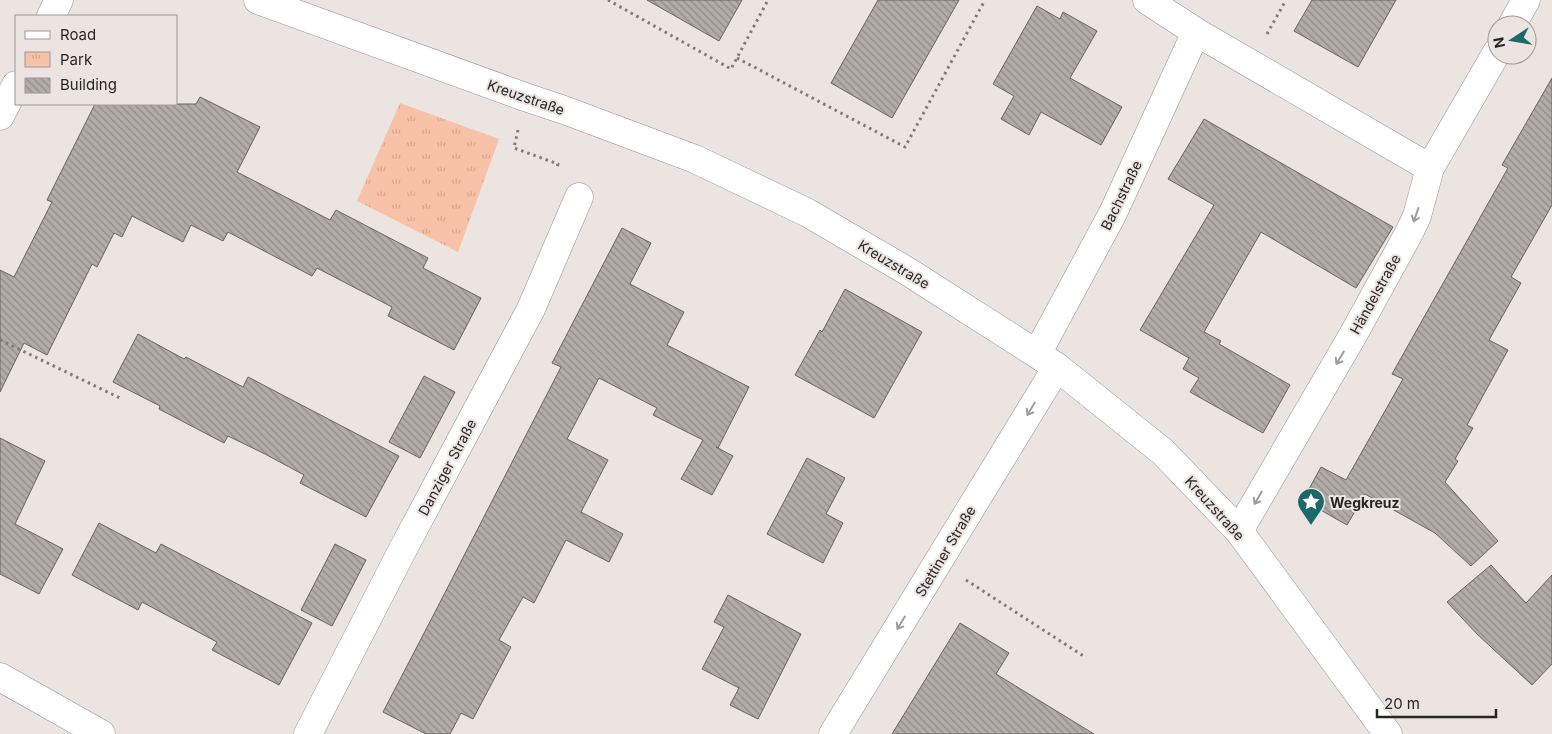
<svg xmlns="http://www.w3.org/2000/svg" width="1552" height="734" font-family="Inter,sans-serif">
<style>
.park{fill:url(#park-tufts)}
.building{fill:url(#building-back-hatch);stroke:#6a6461}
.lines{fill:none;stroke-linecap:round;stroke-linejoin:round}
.street-casing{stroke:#98918e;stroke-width:29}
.path{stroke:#807c7a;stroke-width:3;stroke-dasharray:2.5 4;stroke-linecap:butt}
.street{stroke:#fff;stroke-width:28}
.oneway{stroke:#9e9d9d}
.labels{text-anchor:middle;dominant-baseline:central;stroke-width:4;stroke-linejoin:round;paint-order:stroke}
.street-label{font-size:14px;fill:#282625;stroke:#ebe4e1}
.poi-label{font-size:14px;font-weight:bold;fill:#282625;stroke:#ebe4e1;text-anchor:start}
</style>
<defs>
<pattern id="park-tufts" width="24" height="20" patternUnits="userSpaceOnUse" patternTransform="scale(1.25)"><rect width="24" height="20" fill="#f8c2a8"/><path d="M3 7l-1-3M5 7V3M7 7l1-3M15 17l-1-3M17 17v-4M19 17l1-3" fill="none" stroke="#d5a790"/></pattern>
<pattern id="building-back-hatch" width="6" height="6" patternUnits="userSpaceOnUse" patternTransform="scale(1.25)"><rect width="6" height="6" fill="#b2aca9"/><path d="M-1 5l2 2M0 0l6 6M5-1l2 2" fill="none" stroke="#918c89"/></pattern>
</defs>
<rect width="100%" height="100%" fill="#ebe4e1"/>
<!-- park -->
<path class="park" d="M400 103 499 139 458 252 357 201Z"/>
<!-- building -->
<path class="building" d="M647 0H742L719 41Z
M878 0H959L892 118 831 83Z
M1312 0H1396L1358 67 1294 31Z
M1037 6 1060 19 1063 12 1097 31 1070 78 1122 107 1101 145 1041 112 1029 135 1001 119 1014 96 993 84Z
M1552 78V205L1511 277 1521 283 1489 340 1508 350 1467 425 1473 428 1455 459 1458 461 1445 482 1498 541 1471 566 1435 533 1365 494 1347 525 1303 500 1321 467 1346 480 1403 379 1392 374 1508 168 1502 165Z
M200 97 260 127 237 172 330 220 336 210 428 258 423 268 481 298 454 350 388 316 392 307 317 268 312 276 228 232 223 241 191 225 183 242 132 216 122 237 114 233 97 267 92 264 47 355 24 343 0 392V270L14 277 52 202 47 200 95 104H196Z
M1204 119 1393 227 1356 288 1261 232 1204 332 1221 341 1219 344 1290 385 1263 433 1190 392 1199 378 1183 369 1189 358 1140 330 1214 205 1168 179Z
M622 228 651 243 630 284 684 312 667 345 749 387 718 448 716 447 733 456 712 495 681 479 703 440 653 415 657 408 599 378 567 439 608 460 581 512 623 534 609 562 566 540 534 603 523 597 499 640 511 647 473 719 461 713 450 734H426L383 712 434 614 561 367 552 363Z
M845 289 922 332 874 418 795 375 820 330 822 332Z
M138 334 184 359 186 357 243 387 248 377 399 456 366 517 300 483 304 475 265 454 228 436 224 443 159 409 160 406 113 382Z
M424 376 455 392 420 458 389 442Z
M0 438 45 461 15 524 63 549 39 594 0 574Z
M807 458 845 478 826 514 843 523 823 563 767 534Z
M99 523 156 553 161 544 312 623 279 685 212 650 217 642 142 602 138 610 72 575Z
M335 544 366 560 332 626 301 610Z
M1491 565 1526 603 1552 575V664L1532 685 1477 634 1447 602Z
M728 595 801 634 758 719 730 705 739 688 702 669 724 627 714 622Z
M960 623 1009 653 996 674 1094 734H892Z"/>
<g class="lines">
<defs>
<path id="street" d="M258 0 525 97 564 110 695 159 808 213 907 271 1037 354 1057 367 1163 452 1239 531 1388 734
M1147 0 1196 32 1430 168
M51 16 59 0
M1512 25 1526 0
M0 116 16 85
M1037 354 1113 213 1196 32
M1239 531 1353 335 1409 233 1417 216 1430 168 1497 52
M0 677 101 734
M308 734 403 549 531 309 579 197
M833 734 1057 367"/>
</defs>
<!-- street casing -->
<use href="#street" class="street-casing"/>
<!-- path -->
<path class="path" d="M608 0 731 69 768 0
M1267 34 1286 0
M737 58 905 147 985 0
M518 130 514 148 558 164 556 170
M0 340 122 399
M966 580 1085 657"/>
<!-- street -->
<use href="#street" class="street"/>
</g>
<!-- one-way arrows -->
<defs><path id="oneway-shaft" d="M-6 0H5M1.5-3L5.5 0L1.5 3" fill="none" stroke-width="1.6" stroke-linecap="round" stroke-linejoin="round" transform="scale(1.25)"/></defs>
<g class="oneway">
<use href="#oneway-shaft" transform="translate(1416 215) rotate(109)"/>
<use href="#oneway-shaft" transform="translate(1340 358) rotate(121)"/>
<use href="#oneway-shaft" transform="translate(1031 409) rotate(121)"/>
<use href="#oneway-shaft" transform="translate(1258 498) rotate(120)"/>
<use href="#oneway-shaft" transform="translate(901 623) rotate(121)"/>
</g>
<!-- icons -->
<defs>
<symbol id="sight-pin" viewBox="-11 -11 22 30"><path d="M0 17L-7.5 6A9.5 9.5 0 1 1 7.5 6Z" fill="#1c696b" stroke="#ebe4e1"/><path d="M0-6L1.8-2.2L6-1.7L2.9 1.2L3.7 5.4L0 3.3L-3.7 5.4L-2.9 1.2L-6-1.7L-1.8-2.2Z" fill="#fff"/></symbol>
</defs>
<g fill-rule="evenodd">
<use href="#sight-pin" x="1295" y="486" width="32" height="43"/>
</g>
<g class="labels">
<!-- street labels -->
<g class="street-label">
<text transform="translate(526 97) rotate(19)">Kreuzstraße</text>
<text transform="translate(1121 195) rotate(-64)">Bachstraße</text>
<text transform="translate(894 264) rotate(31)">Kreuzstraße</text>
<text transform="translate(1375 294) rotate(-61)">Händelstraße</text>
<text transform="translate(447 467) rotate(-62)">Danziger Straße</text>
<text transform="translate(1215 508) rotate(48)">Kreuzstraße</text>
<text transform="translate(945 551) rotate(-59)">Stettiner Straße</text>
</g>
<!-- poi labels -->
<g class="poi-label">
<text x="1330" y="502">Wegkreuz</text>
</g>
</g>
<!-- legend -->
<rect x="15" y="15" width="162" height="90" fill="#ebe4e1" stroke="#9d9896"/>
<rect x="25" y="31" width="25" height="8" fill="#ffffff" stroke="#9d9896"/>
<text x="60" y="40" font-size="15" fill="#282625">Road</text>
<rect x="25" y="52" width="25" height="15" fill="url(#park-tufts)" stroke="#9d9896"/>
<text x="60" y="65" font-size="15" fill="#282625">Park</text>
<rect x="25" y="78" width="25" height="15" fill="url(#building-back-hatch)" stroke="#9d9896"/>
<text x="60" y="90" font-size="15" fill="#282625">Building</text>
<!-- north arrow -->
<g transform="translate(1512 40) rotate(258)"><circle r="24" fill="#ebe4e1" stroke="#9d9896"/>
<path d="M0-4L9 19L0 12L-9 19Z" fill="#1c696b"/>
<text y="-8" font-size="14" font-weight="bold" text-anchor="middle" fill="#282625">N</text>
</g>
<!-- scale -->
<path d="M1377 709v8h119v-8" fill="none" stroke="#282625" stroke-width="2.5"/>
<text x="1384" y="709" font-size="15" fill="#282625" stroke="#ebe4e1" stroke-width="4" paint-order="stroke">20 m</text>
</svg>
